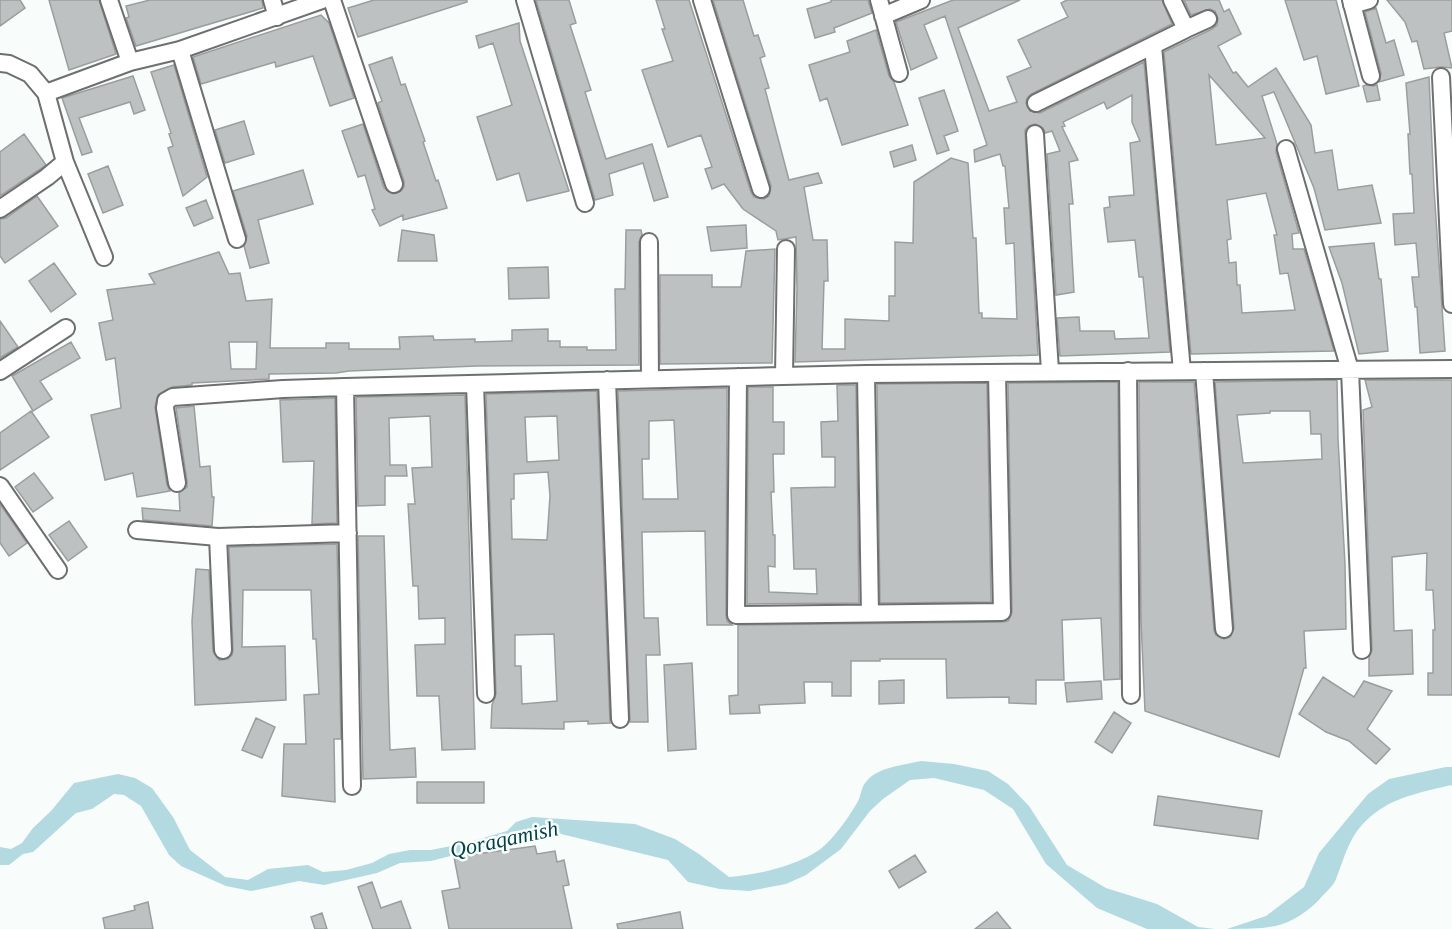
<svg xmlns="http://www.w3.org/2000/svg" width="1452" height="929" font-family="Georgia,serif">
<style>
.water{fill:#b3dae0}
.building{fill:#bdc1c1;stroke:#9a9e9e;stroke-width:1.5;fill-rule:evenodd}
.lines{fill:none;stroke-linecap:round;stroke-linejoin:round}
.minor-casing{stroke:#6d706e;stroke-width:20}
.minor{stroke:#fff;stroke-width:16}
.labels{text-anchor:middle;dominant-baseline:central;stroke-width:5;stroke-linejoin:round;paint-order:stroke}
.water-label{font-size:22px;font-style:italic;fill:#023f47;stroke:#f8fcfa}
</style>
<rect width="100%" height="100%" fill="#f8fcfa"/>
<!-- water -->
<path class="water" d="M921 761 954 764 988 771 1008 784 1029 806 1067 865 1106 888 1157 904 1198 927 1215 929H1147L1097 908 1046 864 1013 809 984 790 934 778 910 780 883 799 870 811 841 849 806 875 786 884 749 891 720 889 688 882 668 860 561 834 533 835 431 861 400 863 377 873 324 885 299 881 251 891 226 886 181 866 169 855 141 806 124 795 114 794 92 809 76 813 33 852 23 854 9 865H0V847L11 849 22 843 33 828 51 811 74 783 118 774 135 778 152 788 173 817 190 850 225 877 248 880 268 869 308 865 323 872 346 870 372 863 389 854 410 850H431L466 843 507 831 516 822 532 817 635 824 675 839 699 854 729 877C756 875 792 867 816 852 830 844 849 817 857 803 861 797 861 787 866 782 877 767 904 765 921 761Z
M1446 767H1452V785C1426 791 1397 796 1375 813 1350 832 1347 851 1336 879 1333 887 1324 893 1319 900 1289 929 1269 929 1227 929L1266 916 1304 887 1319 853 1368 794 1389 779Z"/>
<!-- building -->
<path class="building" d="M0 0H20L25 8 0 26Z
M49 0H99L116 54 69 70Z
M150 0H262L263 8 136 46 126 18 129 17 126 6Z
M374 0H467V2L358 37 348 8Z
M536 0H569L576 23 570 25 591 90 585 92 606 159 652 144 668 197 654 201 643 163 609 174 613 195 595 200Z
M656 0H689L751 192 754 197 764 199 769 196 771 186 713 0H743L754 36 758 35 765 56 760 58 769 88 765 89 789 180 818 173 822 183 804 187 813 240H827L828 281H824L822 349H845V319L889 321V296H895V242L913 243 914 182 951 158 968 163 973 238H976L979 313H982V318L1017 319 1014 243 1006 244 1004 208H1009L1005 166H1003L1000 154 975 162 974 150 987 145 945 16 924 25 937 58 911 70 896 22 953 0H1020L958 28 989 111 1017 102 1007 77 1031 67 1018 40 1068 17 1061 3 1067 0H1162L1172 24 1031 94 1027 98 1026 103 1030 111 1040 113 1144 62 1170 352 1060 356 1057 318 1079 317 1080 331H1114L1115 339 1149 338 1143 277H1139L1135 240 1108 242 1104 208 1110 207 1109 197 1134 195 1130 143 1140 141 1132 122V95L1107 109 1104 102 1063 122 1065 126 1062 127 1078 160 1069 162 1073 204H1069L1074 292 1056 295 1047 154 1060 151 1052 131 1045 133 1043 128 1035 124 1029 126 1025 130 1038 355 795 362 797 289 796 237 778 240 776 231 743 209 724 184 712 189 705 169 712 167 701 135 668 147 642 70 673 61 662 29H665Z
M831 0H868L872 13 834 28 835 32 815 38 807 9 831 2Z
M1184 0H1219L1224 12 1229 9 1241 34 1218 46 1233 73 1236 72 1248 87 1276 68 1311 125 1315 153 1332 150 1338 190 1372 185 1381 223 1325 230 1314 188 1274 92 1262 96 1277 144 1276 152 1299 233 1292 234 1293 249H1304L1334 351 1191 354 1164 52 1212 29 1217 25 1218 19 1215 11 1210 9 1191 15ZM1209 75 1265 138 1216 145ZM1266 193 1277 235H1274L1280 274 1288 273 1295 310 1242 313 1240 285H1237L1236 262 1229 263 1227 240 1231 239 1227 200Z
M1285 0H1336L1359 86 1326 94 1317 56 1304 60Z
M1387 0H1452V31L1444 33 1452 68 1441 67 1424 69 1417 41 1412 42 1405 22Z
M1376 8 1386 43 1394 40 1404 75 1379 82 1381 73 1365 12Z
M321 15 329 23 354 98 330 106 313 56 276 67 275 62 201 84 193 57Z
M519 23 520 41 569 191 527 201 519 173 497 180 477 117 512 105 493 43 479 48 476 36Z
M876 30 889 76 894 82 908 125 842 145 827 98 820 101 809 65 850 52 847 41Z
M392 57 401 85 405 84 425 141 423 142 436 181 438 180 447 208 403 220V215L380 226 372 210 375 209 365 175 358 177 342 131 363 124 384 188 393 194 401 191 404 187V181L378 103 382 101 369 65Z
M174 65 207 177 183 196 168 148 173 146 169 134 171 133 151 72Z
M133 76 145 110 134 114 130 102 79 118 92 152 82 155 62 98Z
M1429 77 1434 189 1445 351 1420 353 1417 307H1415L1412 277H1419L1416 243 1395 245 1393 214 1414 213 1412 174H1410L1408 134H1410L1406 83Z
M1366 85 1373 86 1377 85 1380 100 1367 102 1363 86Z
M944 90 958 131 944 136 949 150 937 154 919 98Z
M244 121 254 154 225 163 215 130Z
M24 134 46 165 0 196V152Z
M912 145 916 160 894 167 890 152Z
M108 166 123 205 103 213 88 174Z
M303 170 313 204 258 220 269 263 250 268 244 246 247 236 233 191Z
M37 196 58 226 5 263 0 256V219L6 218Z
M206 200 213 218 194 226 186 208Z
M746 225 747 248 711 251 707 227Z
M402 230 434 235 437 261H398Z
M626 230H641L642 235 639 242V365L477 366 349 371 336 373 269 374V379L192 383V385L172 387 158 395 155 407 167 485 170 491 137 497 133 473 105 480 91 415 121 408 115 358 106 360 99 323 113 320 107 290 155 284 149 274 219 252 229 274 240 273 246 301 272 299 270 348H326V343H349V349H400L399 337 433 336 434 340 475 339V342L512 341V330L548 329V341H560V347H587V350H616L615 289H625ZM229 342H257L256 369H231Z
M1374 243 1379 279H1381L1388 351 1359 354 1342 283 1329 247Z
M775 249 772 363 660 364V275H712V287H741L746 251Z
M54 263 76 294 51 312 29 281Z
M548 267 549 298 509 299 508 268Z
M0 321 18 347 0 358Z
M71 342 80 358 40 381 52 399 33 411 12 376Z
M1337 380 1338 439 1345 564 1346 629 1304 631 1306 668H1304L1279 757 1145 711 1141 621 1139 382H1194L1214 630 1216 635 1224 639 1230 637 1234 628 1215 382ZM1270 411H1310L1311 434H1321L1322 459 1243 463 1237 415 1270 413Z
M1365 380H1452V695H1428V673H1433V630H1435L1433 590H1426L1427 553 1392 557 1394 631 1412 630 1413 674 1369 676V657L1372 650 1363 410 1372 407Z
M1118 382 1120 679 1104 680 1101 618 1062 620 1064 680H1036V704L1009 703V697L947 698 946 659H880V661H851V696H832V682H804L805 703 759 705 760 713 730 714 729 696 738 695V625L1002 622 1008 621 1012 612 1008 383Z
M987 383 991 602 880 603 877 384Z
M837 385H856L859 603 747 604 748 387H773V422H784V454H773L774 492H771L773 535H775V567L768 566 769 592 817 594 816 569H794L791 488 835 487V457H822L821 422 838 421Z
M727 388 726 615 727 621 732 625H707L705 531 642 532 644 618H658L660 655H646L648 722H630L618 391ZM674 420 678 499H643L642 459H649V421Z
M597 391 610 723 588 724V721L564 722V729L491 728 492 705 496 694 486 394ZM557 416 559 460 527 462 525 417ZM548 472 550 496 547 540 512 539 511 499H514V474ZM554 634 557 701 522 704 521 666H515V635Z
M465 395 475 749 442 750 439 696H417L415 645 445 644V618L419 619 418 586H413L408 504H415L412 468 432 467 430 416 389 418 390 465H406L407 476H385V505L358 506 356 397Z
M335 398 337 523 312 524 314 461 283 462 280 400Z
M194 406 200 467 210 466 212 497H214L212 526 143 520 142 508 180 511 179 493 187 487V481L176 408Z
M31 411 49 437 0 470V433Z
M34 473 53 498 33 512 15 487Z
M0 504 27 543 9 556 0 543Z
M69 521 87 547 68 561 49 535Z
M358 536H384L390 750 415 748 416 777 363 779Z
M337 544 341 739H334L335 802 282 796 284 744H306L304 695 319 694 316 639H313L311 590H243L242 647 285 646 286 700 195 705 192 621 196 569 209 570 213 651 219 660 228 659 232 655 233 650 229 547Z
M692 663 696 749 668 751 664 665Z
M1323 677 1354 697 1364 681 1392 691 1367 729 1390 749 1376 764 1349 741 1326 732 1299 714Z
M904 680V703L879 704V681Z
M1101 681 1102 699 1067 702 1065 683Z
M1114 712 1131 723 1112 753 1095 742Z
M256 718 275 727 262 758 242 750Z
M417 782H484V803H417Z
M1158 796 1262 811 1258 839 1154 825Z
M535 846 537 854 555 851 557 862 564 860 569 885 563 886 572 929H449L442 891 460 888 454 857Z
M915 855 926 872 899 888 889 871Z
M372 882 381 908 401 901 411 929H373L358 887Z
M148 902 153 929H105L103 918 135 910 134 906Z
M680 912 683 929H618L617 924Z
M997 912 1011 929H975Z
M322 913 327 929H315L311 917Z"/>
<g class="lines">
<defs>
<path id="minor" d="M109 0 130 62
M272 0 277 17
M332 0 394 184
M525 0 585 203
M702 0 761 189
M879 0 899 73
M1172 0 1186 29 1208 19
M1351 0 1371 76
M1352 5 1369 0
M883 16 921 0
M1153 46 1182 371
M180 50 237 239
M0 63 9 64 30 74 46 93 65 162 104 257
M1441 77 1452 304
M46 93 130 62 180 50 322 0
M1036 103 1186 29
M1035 134 1050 371
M1286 149 1350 370 1362 650
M0 209 47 177 65 162
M649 242 650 379
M0 371 66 328
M1128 371 1131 695
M1204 371 1224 629
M866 374 870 613
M784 376 786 249
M738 377 736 615 1002 612 997 374
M607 380 620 719
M475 384 486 694
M345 387 352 786
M177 483 165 408 166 401 173 397 283 389 345 387 866 374 1452 369
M0 486 58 570
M137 530 218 537
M223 650 218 537 348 533"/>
</defs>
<!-- minor casing -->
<use href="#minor" class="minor-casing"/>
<!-- minor -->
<use href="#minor" class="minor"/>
</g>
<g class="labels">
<!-- water labels -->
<g class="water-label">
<text transform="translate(504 839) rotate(-12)">Qoraqamish</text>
</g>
</g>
</svg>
